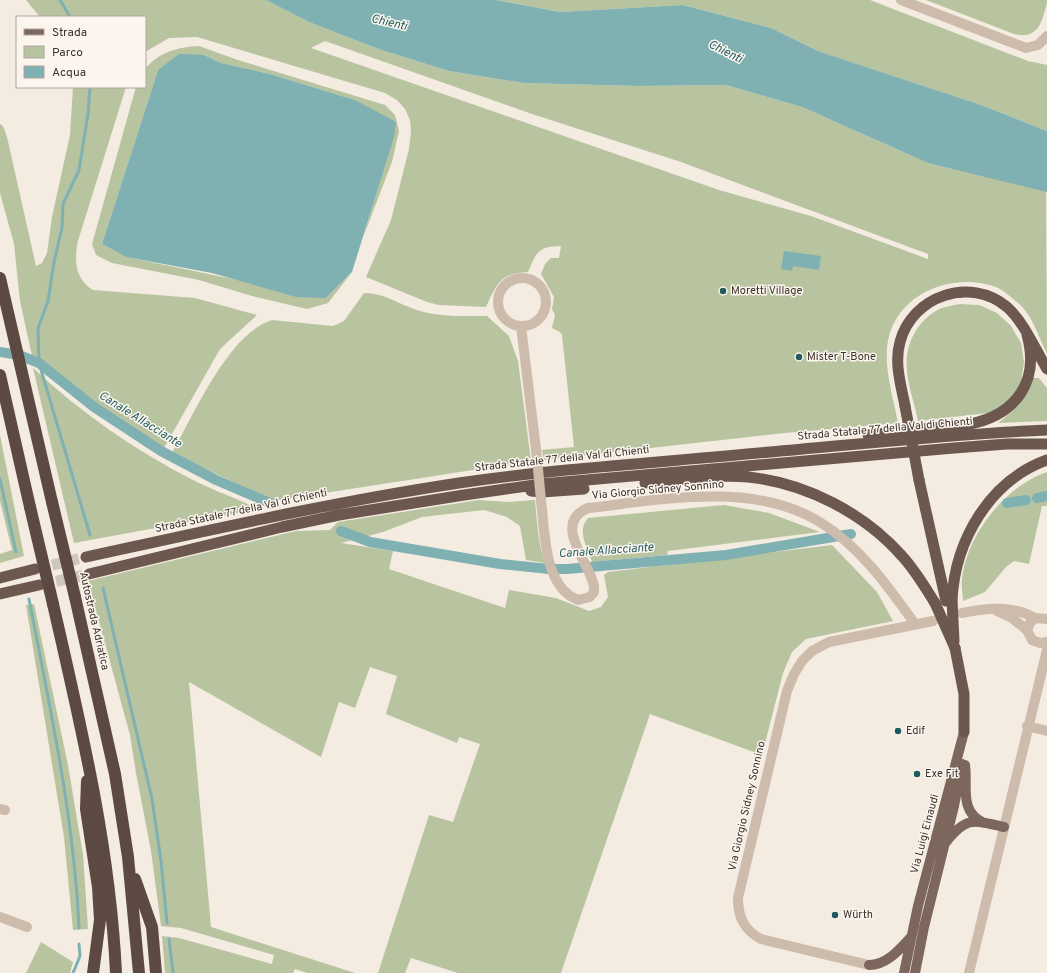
<svg xmlns="http://www.w3.org/2000/svg" width="1047" height="973" font-family="Overpass,sans-serif">
<style>
.green{fill:#b8c4a0;fill-rule:evenodd}
.water{fill:#7fb0b2}
.lines{fill:none;stroke-linecap:round;stroke-linejoin:round}
.stream{stroke:#7fb0b2;stroke-width:3}
.canal{stroke:#7fb0b2;stroke-width:10}
.trunk-tunnel{stroke:#cfc6bd;stroke-width:11;stroke-dasharray:11 5.5;stroke-linecap:butt}
.minor{stroke:#cdbbac;stroke-width:10}
.primary{stroke:#7d675c;stroke-width:10}
.trunk{stroke:#6c584f;stroke-width:11}
.motorway{stroke:#5c4a42;stroke-width:12}
.minor-bridge{stroke:#cdbbac;stroke-width:10}
.trunk-bridge{stroke:#6c584f;stroke-width:11}
.motorway-bridge{stroke:#5c4a42;stroke-width:12}
.poi-dot{fill:#1f5a5e;stroke:#fbf5ee;stroke-width:1.5}
.labels{text-anchor:middle;dominant-baseline:central;stroke-width:3;stroke-linejoin:round;paint-order:stroke}
.poi-label{font-size:11px;fill:#3b302b;stroke:#fbf5ee;text-anchor:start}
.street-label{font-size:11px;fill:#3b302b;stroke:#fbf5ee}
.water-label{font-size:12px;font-style:italic;fill:#1f5a5e;stroke:#fbf5ee}
</style>
<rect width="100%" height="100%" fill="#f4ebe1"/>
<!-- green -->
<path class="green" d="M26 0H266L309 22 381 50 449 71 523 83 638 86 726 85 802 107 928 163 1046 191 1047 353C1038 337 1033 315 1018 303 1012 298 1003 290 996 287 955 272 901 291 889 336 882 364 893 396 898 423L785 433 544 460 542 450 574 447 562 335 560 332 552 328 555 315 552 309 554 297 541 274 545 264 551 258H559L561 246C538 246 536 253 528 272 501 273 497 283 486 307L439 305 427 302 366 277 391 220 409 149 411 131 410 120 405 109 397 100 385 93 197 37 169 38 145 52V17H40ZM325 41 532 114 681 162 928 254V259L811 216 719 190 311 48Z
M496 0H870L1028 61 1047 65V131L981 105 818 51 771 28 683 5 560 12Z
M926 0H1047V3C1042 21 1039 40 1014 34Z
M199 46 238 60 385 105 395 115 399 131 392 162 364 235 385 162 355 100 270 74 221 63 204 55 158 70 102 244 126 257 326 298 352 272 328 303 307 309 252 296 199 280 112 263 96 255 92 244 136 87H145V69C159 52 178 47 199 46Z
M73 87H126L77 244C75 264 75 278 93 290L195 298 257 315 220 349 164 448 95 403 41 359 32 356 20 301 14 244 0 193V124L3 126 7 137 36 266 42 263 47 253 52 217 70 135Z
M364 293C385 293 400 305 420 311 441 317 465 316 487 316L509 336 518 361 531 461 273 501 172 453C194 414 229 333 272 320L333 326 344 321Z
M960 304 979 305 997 313 1011 326 1021 343 1024 362 1021 382 1012 399 997 412 918 421C915 404 908 387 907 370 904 345 918 318 942 308 948 306 955 305 960 304Z
M33 368C81 413 136 451 195 481 215 491 238 499 259 509L74 543Z
M1033 378H1039L1047 388V421L998 423C1015 410 1026 399 1033 378Z
M0 435 24 556 0 563V554L12 550 0 501Z
M1047 472V506H1042L1029 564 1014 561 1006 567 985 592 963 601C963 594 961 587 962 580 966 536 1005 486 1047 472Z
M479 500 508 502 535 500C537 521 538 543 545 563L526 560 520 526 507 517 484 510 422 517 383 532 341 543 393 551 389 569 505 608 509 590 556 598 589 611 601 607 608 597 604 575 608 572 832 545 877 592 893 621 806 639 792 652 783 673 762 755 650 714 561 973H458L411 958 405 973H378L429 815 453 822 480 744 459 737 457 743 386 714 397 676 370 667 355 708 339 702 321 757 189 682 211 927 355 973H307L295 969 293 973H165L162 936 179 938 272 964 274 955 181 928 161 926 151 851 136 773 130 735 88 581 296 531 330 530 338 522Z
M724 505 769 513 820 532 668 551 667 555 592 562C588 549 576 531 588 518Z
M34 604 68 765 83 855 88 929 73 930 64 837 26 605Z
M41 942 73 962 70 973H26Z"/>
<!-- water -->
<path class="water" d="M266 0H496L560 12 683 5 771 28 818 51 981 105 1047 131V192L928 163 802 107 726 85 638 86 523 83 449 71 381 50 309 22Z
M179 54 204 55 221 63 270 74 355 100 396 122 394 137 352 272 326 298 296 297 212 273 126 257 102 244 158 70Z
M784 251 821 256 819 270 793 266 792 271 781 269Z"/>
<g class="lines">
<!-- stream -->
<path class="stream" d="M60 0 70 17
M90 87 88 114 79 170 63 204 62 228 54 262 48 301 38 328 39 363 90 535
M0 479 16 552
M103 588 152 799 161 861 167 923
M29 599C50 708 74 817 79 928
M169 939 173 973
M73 973 80 956 79 944"/>
<!-- canal -->
<path class="canal" d="M0 352 19 355 39 363 94 407 161 451 216 480 272 504
M1037 498 1047 496
M1007 503 1026 500
M341 531 370 542 500 564 549 569H567L726 555 851 534"/>
<!-- trunk-tunnel -->
<path class="trunk-tunnel" d="M36 569 86 557
M40 585 89 574"/>
<!-- minor -->
<path class="minor" d="M901 0 1026 48 1038 45 1047 36
M498 302a24 24 0 1 1 48 0a24 24 0 1 1-48 0Z
M521 326 536 449
M542 510C545 539 546 588 578 600L590 597 594 592V586C590 563 551 523 588 508 660 500 752 481 818 521 859 545 888 586 915 624
M997 611 1012 618 1027 630
M962 613C987 608 1013 605 1035 618
M1047 619 1035 618 1030 623 1027 630 1032 640 1040 643 1047 642
M1027 726 1047 731
M0 809 5 810
M0 917 27 927
M869 965 761 939C744 930 738 917 738 898L787 691 794 674 802 661 812 651 829 642 933 621
M969 973 1047 650"/>
<!-- primary -->
<path class="primary" d="M965 765C968 786 959 810 982 822
M946 842C967 816 973 820 1004 827
M869 965C887 965 900 949 911 937
M904 973 918 906 964 732
M915 973 924 927 954 806 962 764"/>
<!-- trunk -->
<path class="trunk" d="M905 406C901 385 894 363 900 342 912 296 970 276 1007 307 1024 322 1035 349 1047 369
M868 435 970 424C1016 415 1040 381 1027 335
M919 480 946 601
M645 483C678 480 714 474 748 477 806 483 864 513 902 556 915 570 925 587 935 603
M531 491 542 492 584 489
M86 557C210 530 333 502 459 483 562 468 666 462 770 452 862 444 954 434 1047 430
M89 574 282 527 339 515 464 495 541 484 954 448 1007 444H1047
M0 578 35 569
M0 594 39 585
M952 600C955 541 989 481 1047 460
M955 648 964 694V732"/>
<!-- motorway -->
<path class="motorway" d="M0 278 52 502
M0 375 30 507
M75 597 115 774 128 857 139 973
M53 604C81 726 110 847 116 973
M87 781 86 809 98 887 100 920 93 973
M135 879 152 927 156 973"/>
<!-- minor-bridge -->
<path class="minor-bridge" d="M536 449 542 510"/>
<!-- trunk-bridge -->
<path class="trunk-bridge" d="M905 406 919 480
M952 600 954 641
M935 603 955 648"/>
<!-- motorway-bridge -->
<path class="motorway-bridge" d="M52 502 75 597
M30 507 53 604"/>
</g>
<!-- markers -->
<g class="poi-dot">
<circle cx="723" cy="291" r="4"/>
<circle cx="799" cy="357" r="4"/>
<circle cx="898" cy="731" r="4"/>
<circle cx="917" cy="774" r="4"/>
<circle cx="835" cy="915" r="4"/>
</g>
<g class="labels">
<!-- poi labels -->
<g class="poi-label">
<text x="731" y="291">Moretti Village</text>
<text x="807" y="357">Mister T-Bone</text>
<text x="906" y="731">Edif</text>
<text x="925" y="774">Exe Fit</text>
<text x="843" y="915">Würth</text>
</g>
<!-- street labels -->
<g class="street-label">
<text transform="translate(885 429) rotate(-5)">Strada Statale 77 della Val di Chienti</text>
<text transform="translate(562 459) rotate(-6)">Strada Statale 77 della Val di Chienti</text>
<text transform="translate(658 490) rotate(-5)">Via Giorgio Sidney Sonnino</text>
<text transform="translate(241 511) rotate(-12)">Strada Statale 77 della Val di Chienti</text>
<text transform="translate(94 621) rotate(77)">Autostrada Adriatica</text>
<text transform="translate(747 806) rotate(-77)">Via Giorgio Sidney Sonnino</text>
<text transform="translate(925 834) rotate(-75)">Via Luigi Einaudi</text>
</g>
<!-- water labels -->
<g class="water-label">
<text transform="translate(389 23) rotate(13)">Chienti</text>
<text transform="translate(725 52) rotate(27)">Chienti</text>
<text transform="translate(140 420) rotate(32)">Canale Allacciante</text>
<text transform="translate(606 551) rotate(-4)">Canale Allacciante</text>
</g>
</g>
<!-- legend -->
<rect x="16" y="16" width="130" height="72" fill="#fbf5ee" stroke="#aea6a0"/>
<rect x="24" y="29" width="20" height="6" fill="#7d675c" stroke="#aea6a0"/>
<text x="52" y="36" font-size="12" fill="#3b302b">Strada</text>
<rect x="24" y="46" width="20" height="12" fill="#b8c4a0" stroke="#aea6a0"/>
<text x="52" y="56" font-size="12" fill="#3b302b">Parco</text>
<rect x="24" y="66" width="20" height="12" fill="#7fb0b2" stroke="#aea6a0"/>
<text x="52" y="76" font-size="12" fill="#3b302b">Acqua</text>
</svg>
